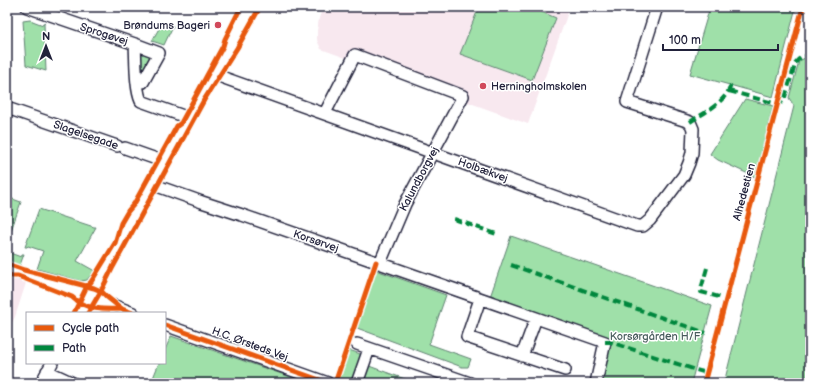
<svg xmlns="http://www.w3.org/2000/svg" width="817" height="390" font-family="'Balsamiq Sans',sans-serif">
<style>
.built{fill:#f8e8ef}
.green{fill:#9fe0a9;stroke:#608172}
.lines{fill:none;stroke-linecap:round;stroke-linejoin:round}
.minor-casing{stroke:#22223b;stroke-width:14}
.minor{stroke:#fff;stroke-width:11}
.quiet{stroke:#00873e;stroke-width:4;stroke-dasharray:8 4;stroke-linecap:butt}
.cycleway-casing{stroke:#fff;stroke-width:8}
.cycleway{stroke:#e8590c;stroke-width:5}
.poi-dot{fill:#d1495b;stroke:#fff;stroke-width:1.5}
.labels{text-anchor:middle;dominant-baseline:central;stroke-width:3;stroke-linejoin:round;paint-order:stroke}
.poi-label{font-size:11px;fill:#22223b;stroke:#fff;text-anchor:end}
.street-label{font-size:11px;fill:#22223b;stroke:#fff}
.park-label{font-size:11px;fill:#485b5c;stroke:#fff}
</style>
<rect width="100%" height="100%" fill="#fff"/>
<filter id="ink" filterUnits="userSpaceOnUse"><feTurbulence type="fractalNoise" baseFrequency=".025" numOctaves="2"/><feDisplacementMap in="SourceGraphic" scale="8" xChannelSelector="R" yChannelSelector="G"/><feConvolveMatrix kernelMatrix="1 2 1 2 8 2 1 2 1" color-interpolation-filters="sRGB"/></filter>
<g filter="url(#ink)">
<!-- built -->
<path class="built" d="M323 7H570L528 124 321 49 317 40V31L319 18Z
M7 277 26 283 15 317 7 331Z"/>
<!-- green -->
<path class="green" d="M479 7H530L556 18 532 80 460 54Z
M710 7H796L773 97 690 74Z
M30 20 43 25 44 22 45 23 44 24 46 71 26 65 23 21Z
M162 23 173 26 164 45 152 41Z
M145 50 153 53 142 76 138 56Z
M807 57 810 58V383H724L794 106 789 98 799 61Z
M745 99 773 106 755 177 718 160 710 154Z
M7 197 21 202 7 242Z
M39 209 94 227H96L77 261 93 270 94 271 87 280 81 281 37 269 43 251 28 246 27 247H25Z
M511 236 712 306 691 383H601L608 340 489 300Z
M7 252 21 257 22 254H24L20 265 7 261Z
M376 270 446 295 429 344 471 359 468 367H462L357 328Z
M171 336 308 383H151L159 363H165V350Z
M349 350 363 355 353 383 339 378Z
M369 366 416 383H363Z"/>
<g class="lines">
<defs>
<path id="minor" d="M27 7 135 44C136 59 135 88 141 101L189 118
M135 44 159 53 143 82H137
M213 74 637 226H643L650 220 684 175 689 163 692 153 693 129 690 122 627 102 657 7
M7 108 117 146
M325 113 355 55 463 96 405 204 380 263
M125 148 165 162
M152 183 157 186 202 202 242 215 605 342 596 383
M7 269 89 296 133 313
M480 299 467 337 565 370
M80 313 213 74 252 7
M165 325 328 383
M357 344 470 383
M522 356 536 318
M47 371 73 383
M41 383 52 363
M357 383 369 349"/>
</defs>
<!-- minor casing -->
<use href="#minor" class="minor-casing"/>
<!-- minor -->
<use href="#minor" class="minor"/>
<!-- quiet -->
<path class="quiet" d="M729 91 777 104 781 103 785 97 796 62C800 57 804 56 810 56
M690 122C705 112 725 103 731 85
M454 219 499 235
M511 265 706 333
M707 268 701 289V292L726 299
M605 342H610L696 370 707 373"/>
<defs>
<path id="cycleway" d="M7 264 24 270 94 288 101 291 107 297 122 309 133 313
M7 274 12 276H18L72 297C85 310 105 310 122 309
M74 313 87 286 91 282 115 243 121 223 128 211 134 204 177 126 181 123 223 46 225 39 241 7
M88 313 101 291 113 267 204 100 237 48 260 7
M165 325 328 383
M335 383 376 262
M704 383 803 7"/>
</defs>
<!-- cycleway casing -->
<use href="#cycleway" class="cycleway-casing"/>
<!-- cycleway -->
<use href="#cycleway" class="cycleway"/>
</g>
</g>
<!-- markers -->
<g class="poi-dot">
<circle cx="218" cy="25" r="4"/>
<circle cx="483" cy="86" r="4"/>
</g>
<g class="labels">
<!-- poi labels -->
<g class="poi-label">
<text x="210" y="25">Brøndums Bageri</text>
<text x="491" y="86" text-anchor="start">Herningholmskolen</text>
</g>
<!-- street labels -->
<g class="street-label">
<text transform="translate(104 34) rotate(18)">Sprogøvej</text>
<text transform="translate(86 135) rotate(19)">Slagelsegade</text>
<text transform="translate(483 170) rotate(20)">Holbækvej</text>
<text transform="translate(419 179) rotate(-62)">Kalundborgvej</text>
<text transform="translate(744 192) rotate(-75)">Alhedestien</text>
<text transform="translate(316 241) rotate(19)">Korsørvej</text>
<text transform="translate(250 344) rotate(20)">H.C. Ørsteds Vej</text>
</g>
<!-- park labels -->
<g class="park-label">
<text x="655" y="336">Korsørgården H/F</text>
</g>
</g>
<!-- margin -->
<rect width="817" height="390" fill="none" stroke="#fff" stroke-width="24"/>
<rect x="12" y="12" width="793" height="366" fill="none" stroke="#22223b" stroke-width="1.5" filter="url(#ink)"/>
<!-- legend -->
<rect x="26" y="312" width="140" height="52" fill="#ffffff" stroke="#a7a7b1"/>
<rect x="34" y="325" width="20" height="6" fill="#e8590c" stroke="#a7a7b1"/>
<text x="62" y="332" font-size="12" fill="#22223b">Cycle path</text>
<rect x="34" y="345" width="20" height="6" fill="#00873e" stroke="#a7a7b1"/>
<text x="62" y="352" font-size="12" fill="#22223b">Path</text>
<!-- north arrow -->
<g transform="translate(46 46)" stroke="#ffffff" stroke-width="3" paint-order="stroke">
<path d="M0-3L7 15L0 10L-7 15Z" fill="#22223b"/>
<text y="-6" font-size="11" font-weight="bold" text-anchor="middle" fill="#22223b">N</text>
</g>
<!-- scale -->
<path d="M663 44v6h115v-6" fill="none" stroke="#22223b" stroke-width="2"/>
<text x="669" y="44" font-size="12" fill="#22223b" stroke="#ffffff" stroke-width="3" paint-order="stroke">100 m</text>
</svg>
